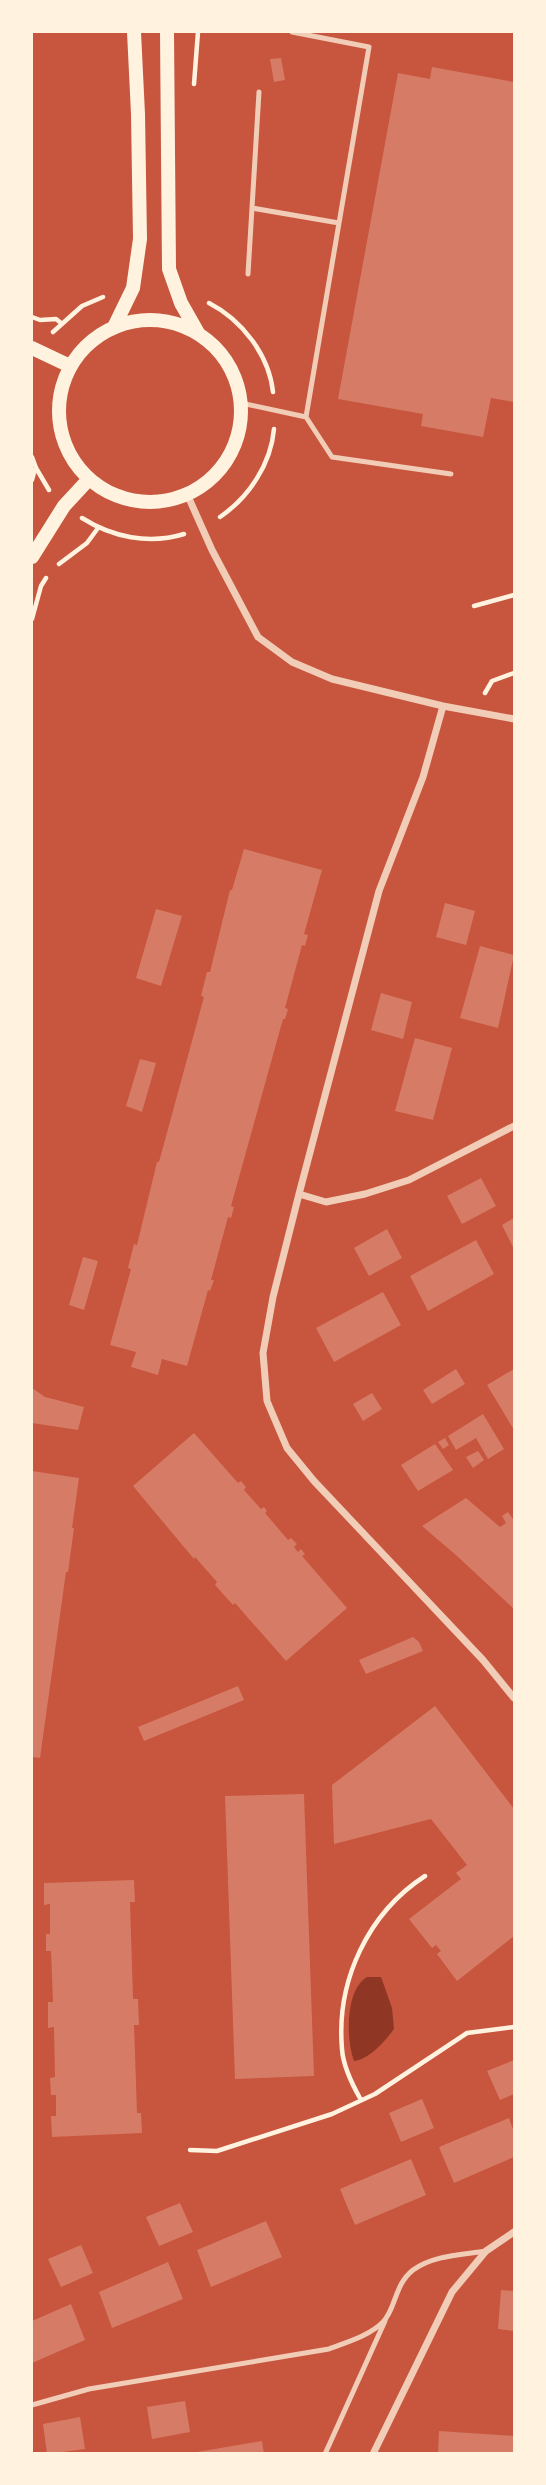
<svg xmlns="http://www.w3.org/2000/svg" width="546" height="2485" font-family="Signika,sans-serif">
<style>
.water{fill:#8f3625}
.building{fill:#d67c66}
.lines{fill:none;stroke-linecap:round;stroke-linejoin:round}
.path{stroke:#fff3e0;stroke-width:4.5}
.service{stroke:#f1ccb7;stroke-width:5}
.minor{stroke:#f1ccb7;stroke-width:7}
.secondary{stroke:#fff3e0;stroke-width:14}
</style>
<rect width="100%" height="100%" fill="#c8553d"/>
<!-- water -->
<path class="water" d="M367 1977H381L392 2008 394 2029C385 2041 370 2059 354 2061 346 2039 345 1990 367 1977Z"/>
<!-- building -->
<path class="building" d="M281 58 285 80 274 82 270 59Z
M432 67 514 82V402L491 398 483 437 421 426 423 414 338 399 398 73 430 79Z
M244 849 322 870 304 934 308 935 305 946 302 945 285 1008 288 1009 285 1019H283L231 1206 234 1207 231 1218 228 1217 211 1280H214L210 1291 208 1290 187 1366 162 1359 158 1375 131 1367 136 1352 110 1345 131 1269 128 1268 134 1244 137 1245 157 1162H159L204 997 201 996 207 972H210L230 890H232Z
M445 903 475 911 466 945 436 937Z
M156 909 182 916 161 986 136 978Z
M480 946 514 955 498 1028 460 1018Z
M381 993 412 1002 403 1039 371 1030Z
M415 1038 452 1048 433 1120 395 1111Z
M140 1059 156 1063 142 1112 126 1106Z
M481 1178 496 1206 462 1224 447 1196Z
M514 1218V1249L502 1225Z
M387 1229 402 1258 369 1276 354 1248Z
M476 1240 494 1274 428 1311 410 1276Z
M83 1257 98 1261 84 1310 69 1305Z
M383 1292 401 1325 334 1362 316 1328Z
M456 1369 465 1384 432 1404 423 1390Z
M514 1369V1430L487 1385Z
M32 1388 45 1397 84 1407 78 1430 32 1423Z
M372 1393 382 1409 363 1421 353 1404Z
M483 1414 504 1449 488 1459 476 1438 456 1450 448 1436Z
M194 1433 238 1483 241 1481 246 1487 244 1490 261 1509 264 1507 267 1511 265 1513 288 1540 291 1538 297 1544 294 1547 298 1552 301 1549 305 1554 302 1556 347 1608 286 1661 235 1603 233 1605 215 1585 217 1582 195 1557 194 1559 133 1486Z
M445 1438 449 1445 443 1449 438 1442Z
M435 1444 453 1470 418 1491 401 1465Z
M478 1451 484 1460 473 1468 466 1457Z
M32 1471 79 1478 72 1528H74L68 1572H66L40 1758 32 1757Z
M466 1498 500 1527 506 1523 502 1516 508 1512 513 1519 514 1517V1609L457 1556 422 1526Z
M413 1637 419 1642 423 1651 366 1674 359 1660Z
M238 1686 244 1700 144 1741 138 1727Z
M435 1706 514 1809V1936L457 1981 437 1954 441 1951 436 1945 432 1948 409 1919 461 1879 456 1873 467 1865 431 1819 334 1844 332 1785Z
M304 1794 314 2076 235 2079 225 1796Z
M134 1880 135 1902H130L133 1999H138L139 2025H134L137 2113H141L142 2133 52 2137 51 2116H56V2095H51L50 2078 55 2077 54 2027 48 2028V2002H53L51 1951H46V1934H50V1904L44 1905V1883Z
M514 2060V2094L500 2100 487 2071Z
M422 2099 434 2128 401 2142 389 2113Z
M509 2118 514 2132V2157L454 2183 439 2147Z
M411 2159 426 2195 355 2225 340 2189Z
M180 2203 193 2232 159 2246 146 2217Z
M266 2221 282 2257 211 2287 197 2250Z
M81 2245 93 2273 61 2287 48 2259Z
M168 2262 183 2299 112 2328 99 2292Z
M501 2290 514 2291V2331L498 2329Z
M71 2304 85 2340 32 2363V2321Z
M185 2401 190 2432 152 2439 147 2407Z
M80 2417 85 2449 47 2454 43 2424Z
M439 2431 514 2436V2454H438Z
M262 2441 264 2454H197V2452Z"/>
<g class="lines">
<!-- path -->
<path class="path" d="M194 84 198 32
M209 303C242 320 269 355 273 392
M32 317 40 320 56 319 61 323
M53 332 82 306 103 297
M32 457 36 468 49 490
M32 480 35 469
M220 517C249 497 271 464 274 429
M82 518C112 537 149 545 184 534
M59 564 87 543 98 528
M474 606 514 595
M32 619 41 586 46 578
M485 693 492 681 514 673
M361 2100C353 2086 343 2066 342 2049 336 1981 368 1913 425 1876
M190 2150 217 2151 332 2114 375 2094 467 2033 514 2027"/>
<!-- service -->
<path class="service" d="M252 208 339 223
M248 274 259 92
M241 403 306 417 369 47 292 32
M306 417 332 457 451 474
M32 2405 89 2389 329 2349C347 2342 369 2336 383 2322 396 2309 394 2285 413 2270 434 2255 462 2255 486 2251
M325 2454 385 2321"/>
<!-- minor -->
<path class="minor" d="M187 494 212 550 258 637 292 662 332 679 443 706 514 719
M443 706 423 777 379 891 299 1194 273 1297 263 1353 267 1401 287 1448 314 1481 483 1660 514 1698
M299 1194 326 1202 365 1194 409 1180 514 1126
M373 2454 452 2292 486 2251 514 2232"/>
<!-- secondary -->
<path class="secondary" d="M167 32 169 269 181 303 198 333
M59 411a91 91 0 1 1 182 0a91 91 0 1 1-182 0Z
M114 327 133 288 140 239 138 114 134 32
M32 348 70 366
M32 557 64 506 89 479"/>
</g>
<!-- border -->
<rect width="546" height="2485" fill="none" stroke="#fff3e0" stroke-width="66"/>
</svg>
